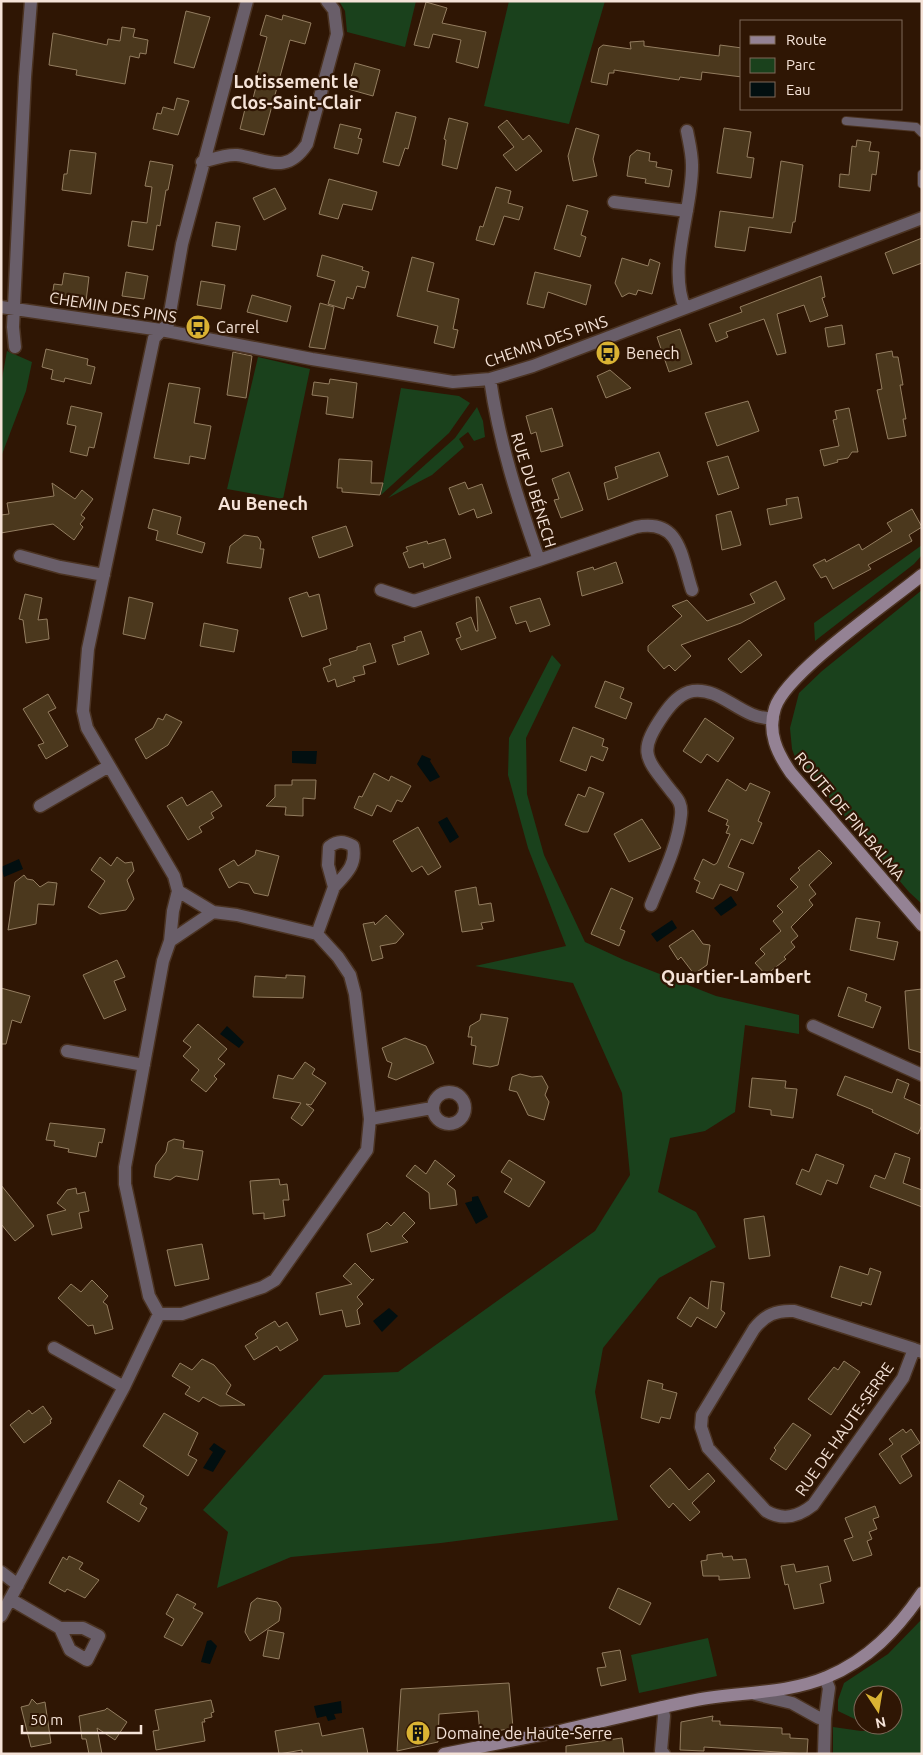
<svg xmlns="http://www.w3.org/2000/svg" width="923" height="1755" font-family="Ubuntu,sans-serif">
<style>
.green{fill:#1a411c}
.water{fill:#020f10}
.building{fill:#4b381d;stroke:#937d60}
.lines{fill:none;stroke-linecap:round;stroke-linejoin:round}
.lane-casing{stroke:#4b3322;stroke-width:10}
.street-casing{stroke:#4b3322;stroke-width:15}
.secondary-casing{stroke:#4b3322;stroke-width:15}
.lane{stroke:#695e69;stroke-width:8}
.street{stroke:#695e69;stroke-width:12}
.secondary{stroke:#948294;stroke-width:12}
.labels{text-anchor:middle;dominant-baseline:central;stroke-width:4.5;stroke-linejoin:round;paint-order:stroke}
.street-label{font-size:16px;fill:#f5e3d8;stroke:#2f1604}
.poi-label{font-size:16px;fill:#f5e3d8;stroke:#2f1604;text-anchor:start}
.neighbourhood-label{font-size:18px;font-weight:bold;fill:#f5e3d8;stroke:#2f1604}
</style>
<rect width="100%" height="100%" fill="#2f1604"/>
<!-- green -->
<path class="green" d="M339 1H416L405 47 347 32 345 11Z
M509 1H605L569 124 484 106Z
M7 351 32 362 26 391 1 457V384Z
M258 357 310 369 283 499 227 489Z
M401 388 459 396 470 403 449 433 381 495Z
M477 407 483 421 485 437 474 441 468 432 459 439 464 447 432 475 388 498 455 438Z
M922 545V555L914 564 815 641 814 623Z
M922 590V904L909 892 808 773 805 764 799 768 792 749 790 728 799 693 822 671Z
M552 655 561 665 526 738 527 794 544 855 585 942 624 960 716 996 799 1015V1034L745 1025 735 1112 705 1131 670 1138 658 1192 696 1212 716 1247 659 1278 603 1348 595 1392 618 1520 441 1543 291 1557 217 1588 228 1532 203 1510 324 1375 398 1372 595 1231 630 1175 622 1093 573 983 475 966 566 946 528 848 508 775 509 738Z
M922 1619V1754H833V1727L861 1731H879L868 1725H893V1695H863V1723L838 1711V1700L844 1683 888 1654Z
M708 1638 717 1676 639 1693 631 1655Z"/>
<!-- water -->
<path class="water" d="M292 751H317L316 764 292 763Z
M422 755 431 759 430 761 440 777 430 782 417 764Z
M447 817 459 837 450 843 438 822Z
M19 859 23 869 4 877 1 867Z
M731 896 737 905 721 916 714 908Z
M672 920 677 928 657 942 651 934Z
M227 1026 244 1042 239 1048 220 1034Z
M478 1196 488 1217 476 1224 465 1203 472 1201V1197Z
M389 1308 398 1316 382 1332 373 1321Z
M214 1443 226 1451 213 1472 203 1468 213 1452 209 1449Z
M211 1640 217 1646 210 1664 201 1662 207 1641Z
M341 1701 342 1713 334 1714 336 1719 328 1721 326 1716 317 1718 314 1706Z"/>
<!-- building -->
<path class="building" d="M426 2 447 8 442 23 486 32 478 68 456 62 461 40 433 34 429 48 414 45Z
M186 11 210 17 194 68 174 63Z
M266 15 282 20 283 15 311 23 305 44 290 40 264 135 240 129 246 105 251 106 257 83 255 82 267 37 260 35Z
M122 27 135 29 133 37 148 40 146 54 140 53 139 58 130 56 125 84 76 75 77 70 49 65 53 33 107 45 108 39 120 41Z
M644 41V46L719 56 720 45 742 48V77L702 72 701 80 680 77 679 80 614 70V73H609L607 85 591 82 599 48 603 45 631 49 630 42Z
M355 63 380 70 373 96 348 89Z
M177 98 189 101 178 135 153 129 157 113 161 114 163 107 174 110Z
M396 112 416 117 408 149 405 148 399 166 383 162Z
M449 118 468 123 457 169 442 165 446 140 444 139Z
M507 120 523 140 529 135 542 151 516 171 503 155 514 147 498 127Z
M340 124 361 129 358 138 362 139 358 154 334 148Z
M576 128 599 135 593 159 597 176 573 181 568 156Z
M724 128 751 132 747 157 754 158 751 178 717 173Z
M857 140 871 142 869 151 879 152 876 175 872 174 870 191 839 187 840 174 849 175 852 146 856 147Z
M70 150 96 153 91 194 62 190 64 174H67Z
M637 150 650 153 649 161 657 162 656 167 672 170 669 187 645 183 646 179 627 176 630 156Z
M150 161 173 165 168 190H166L160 226 157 225 153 250 128 246 132 221 147 223 152 187 145 186Z
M781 161 803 165 795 222H793L791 233 749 227 745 251 715 247 720 211 773 218Z
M329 179 377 192 372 210 343 204 338 219 319 214Z
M496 187 511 191 508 203 523 207 519 220 504 216 494 245 476 240 480 226 483 227Z
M275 188 286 209 264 220 253 198Z
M567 205 588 211 581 235 586 237 580 257 554 249Z
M216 222 240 226 236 250 212 246Z
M922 238V263L893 274 885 253Z
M322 255 363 267 362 270 369 272 365 288 357 286 353 299 347 297 344 309 328 304 335 281 317 276Z
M412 257 434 263 427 291 459 299 453 329 458 330 454 348 434 343 438 326 397 316Z
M622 258 648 266 650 259 660 263 652 294 638 290 636 295 629 293 622 297 615 283Z
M126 272 148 276 144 299 122 296Z
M535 272 591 285 586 305 548 292 544 308 527 304Z
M64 273 89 277 86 301 52 297 54 284 62 285Z
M821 276 825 297 822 298 828 316 810 322 804 305 777 314 786 353 777 355 764 319 726 332 728 337 716 342 709 324 742 312 740 307Z
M201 281 225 285 221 309 197 305Z
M252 295 291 306 287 322 247 312Z
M320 303 334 307 325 349 309 347Z
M842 325 845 344 828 347 825 328Z
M680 329 692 364 669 372 657 337Z
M46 349 88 359 87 365 95 367 91 384 65 378 64 382 51 379 53 370 42 367Z
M892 351 893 357H898L903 385H900L906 419H903L906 436 888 439 877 390 882 389 876 354Z
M233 352 252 356 246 398 227 395Z
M610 370 631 388 606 398 597 376Z
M330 379 357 383 353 418 326 414 328 397 312 395 314 382 329 384Z
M169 383 200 388 194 423 211 426 205 459 190 456 189 464 154 458Z
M748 401 759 431 717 446 705 413Z
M71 406 102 413 94 448 89 447 87 456 70 452 76 426 67 424Z
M552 408 563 446 541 452 536 432 531 434 526 416Z
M849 408 858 452H852L848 458 837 460 838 462 824 466 820 450 839 446 833 420 837 419 835 411Z
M659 452 668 476 608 500 604 483 618 478 615 467Z
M728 456 739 488 718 495 707 462Z
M339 459 372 461 371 483H383L380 495 342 492V488H337Z
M569 472 583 510 561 518 554 500 559 499 552 479Z
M465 482 468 489 482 484 492 513 477 518 474 509 459 515 449 488Z
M52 483 75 499 82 490 93 499 81 515 85 518 80 524 83 527 74 540 53 524 1 533V515L9 514 7 503 54 496Z
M798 497 802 518 770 525 767 509 787 505 786 499Z
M153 509 181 517 177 534 205 543 202 553 156 540 158 531 148 528Z
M912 509 922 527 909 535 912 541 868 565 871 569 833 589 826 576 821 578 813 565 825 559 826 562 859 544 862 550 892 531 887 523Z
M731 511 741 545 722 550 716 515Z
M346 526 353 546 319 558 312 537Z
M244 535 258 537 261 542 260 549H264L261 568 227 563 230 546Z
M445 539 451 558 424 568 423 563 409 568 403 553 408 551 406 547 427 541 428 544Z
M616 562 623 583 582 596 577 572 593 567 594 570Z
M776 581 785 599 741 623 681 645 691 656 675 671 669 665 664 669 648 651V646L682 616 672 606 687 600 707 621 755 603 750 594Z
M307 592 309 597 319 594 327 629 302 637 289 598Z
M25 594 42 598 38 620 47 619 49 639 26 643 23 620 19 619Z
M129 597 153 603 145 639 123 634Z
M476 597H479L496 638 461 650 456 639 461 637 456 623 471 617 476 631H478Z
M540 598 550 625 530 632 526 621 516 624 510 607Z
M204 623 238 630 234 652 200 646Z
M421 631 429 654 398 665 392 645 405 641 404 637Z
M749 640 762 655 741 673 728 659Z
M370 643 376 662 363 666 365 674 353 677 355 681 337 687 335 679 328 682 323 668 331 665 329 659 357 650V647Z
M605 681 624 688 620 698 632 703 626 719 595 707Z
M48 694 56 708 48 712 68 746 46 759 38 745 44 743 23 709Z
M166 714 182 722 168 745 146 759 135 739 153 728 158 718 163 720Z
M705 718 734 738 718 762 707 754 701 763 683 751Z
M573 727 604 739 602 746 608 748 603 761 591 756 586 771 560 761Z
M374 773 389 781 391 776 411 786 402 802 397 800 391 812 377 805 372 816 354 808 359 796 362 797Z
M727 779 746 791 750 783 770 792 758 821 762 823 753 844 741 839 728 867 744 873 737 891 720 884 713 899 696 892 700 882 694 879 703 859 714 865 717 863 730 834 726 833 729 826 726 825 728 820 708 811Z
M292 780H316L315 799 303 798V816L285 815 286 807 266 806 275 797V785H292Z
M589 787 604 793 588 832H583L565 825 578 794 585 797Z
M212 791 222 806 211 813 214 818 199 827 202 832 188 840 167 806 182 797 187 806Z
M642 819 661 848 629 862 614 834Z
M418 827 441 867 428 875 422 866 412 872 393 841Z
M256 850 279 856 268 896 254 893 249 884 239 882 229 888 219 869 234 860 238 866 255 855Z
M819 850 832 863 809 885 816 894 809 900 813 905 791 927 798 936 791 942 795 947 784 957 786 959 766 975 755 963 765 954 760 949 781 931 773 921 783 912 777 906 798 887 790 879 800 870 798 868Z
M100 857 111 866 117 857 125 863 132 862 134 871 127 880 134 899 126 910 100 914 88 907 105 881 91 870Z
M24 875 27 879 33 880 40 887 48 882 57 883 54 905 38 904 36 924 8 930 15 882Z
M476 887 479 905 491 903 494 921 481 923 483 929 462 932 455 891Z
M611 888 633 898 620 929 625 931 619 946 591 934Z
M386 915 404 934 396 943 380 946 383 958 372 961 363 924 374 922 375 925Z
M856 918 880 922 877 938 898 942 894 960 850 950Z
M693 930 703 944 710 945 707 965 694 974 681 957 678 960 669 946Z
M117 960 125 977 114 981 126 1010 104 1019 83 975Z
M286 975 305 976 303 998 253 997 255 976 286 978Z
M848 987 867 994 865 1001 881 1007 873 1028 838 1016Z
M1 988 30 996 21 1023 12 1020 6 1044H1Z
M922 989V1053L909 1049 905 991Z
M481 1014 508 1018 498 1065 490 1067 473 1064 476 1046 471 1045 472 1037H468L470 1026 480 1020Z
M198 1024 227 1049 218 1059 225 1064 214 1076 217 1079 206 1092 191 1080 199 1070 183 1056 191 1047 183 1041Z
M405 1038 426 1046 434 1063 396 1080 388 1077 392 1063 387 1061 382 1048Z
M305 1062 315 1069 312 1074 326 1083 311 1105 306 1104 314 1110 302 1126 291 1118 301 1103 273 1098 278 1075 293 1079Z
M520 1074 532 1077 542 1076 548 1087 545 1095 549 1102 544 1120 528 1115 517 1092 509 1090 512 1077Z
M845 1076 892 1093 897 1079 909 1084 904 1098 922 1106V1125L918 1134 872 1112 873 1110 837 1095Z
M752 1078 786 1081 785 1088 797 1089 793 1118 771 1115V1110L749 1107Z
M50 1123 105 1129 102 1143 99 1142 96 1157 68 1152 69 1149 54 1146 55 1141 46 1140Z
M174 1139 184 1141 183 1148 203 1151 198 1180 176 1176 170 1180 154 1177 156 1165 166 1152 168 1142Z
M895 1153 910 1158 903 1183 922 1190V1207L870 1187 875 1175 885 1179Z
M816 1154 844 1165 837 1184 827 1180 821 1195 796 1184 802 1169 809 1172Z
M435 1160 455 1176 447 1184 455 1190 457 1205 430 1209 429 1193 406 1176 415 1165 426 1174Z
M509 1160 545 1182 529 1207 504 1192 512 1179 501 1172Z
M279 1179 280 1185 287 1184 289 1200H283L285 1216 264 1219V1213L253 1214 250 1181Z
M1 1185 34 1226 15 1241 1 1224Z
M76 1188 77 1194 85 1192 89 1211 79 1213 82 1228 52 1235 47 1215 66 1210 57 1203 67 1190Z
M404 1212 415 1223 402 1236 408 1242 371 1252 367 1234 380 1229 387 1222 391 1226Z
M764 1216 770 1256 749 1259 744 1219Z
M202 1244 209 1279 175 1286 167 1250Z
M355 1263 372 1280 374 1279 357 1297 363 1304 357 1310 360 1324 346 1327 342 1310 320 1315 316 1293 352 1284 343 1276Z
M840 1266 868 1275 870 1268 881 1272 871 1305 862 1302 861 1306 831 1297Z
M92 1280 108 1296 103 1302 107 1305 113 1329 95 1334 93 1325 88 1326 58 1298 71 1284 81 1292Z
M711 1281 724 1283 721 1310 725 1313 716 1328 697 1317 691 1327 677 1318 690 1297 708 1309Z
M275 1321 279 1327 287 1322 298 1340 280 1351 277 1346 254 1360 245 1346 258 1338 255 1334 258 1331Z
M202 1359 214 1365 231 1385 226 1394 245 1405 220 1406 203 1397 199 1402 185 1394 190 1387 172 1376 180 1363 192 1370Z
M844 1361 860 1372 831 1415 808 1399 834 1367 838 1370Z
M648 1380 663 1384 662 1389 677 1393 670 1419 661 1417 659 1423 641 1418Z
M43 1406 52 1419 50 1420 51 1423 24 1443 10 1425 29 1410 32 1414Z
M164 1413 198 1433 188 1455 197 1460 188 1476 143 1446Z
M793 1423 811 1435 786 1470 770 1459 776 1450 774 1448Z
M903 1429 906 1433 911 1429 920 1443 901 1456 912 1476 900 1484 879 1454 893 1444 889 1439Z
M670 1468 689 1490 708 1473 715 1481 692 1503 700 1512 690 1521 673 1503 669 1508 650 1486Z
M119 1480 144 1496 140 1504 147 1508 139 1522 107 1502Z
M875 1506 879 1517 873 1519 877 1529 869 1532 872 1539 867 1541 872 1555 853 1561 844 1540 853 1537 845 1518Z
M722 1553 723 1557 732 1556 733 1560 746 1559 750 1578 719 1580V1576H703L701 1561 707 1560V1555Z
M69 1556 83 1563 79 1569 99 1580 85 1598 67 1589 65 1592 49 1583 63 1557 67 1560Z
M794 1564 796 1572 828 1566 831 1581 820 1584 824 1603 794 1609 788 1584 785 1585 781 1566Z
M618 1588 651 1603 640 1625 609 1608Z
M177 1594 196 1604 193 1608 203 1613 182 1646 164 1637 174 1619 166 1614Z
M257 1598 277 1602 281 1608 279 1621 250 1641 245 1632 251 1603Z
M268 1630 284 1633 279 1659 263 1656Z
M620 1650 626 1680 601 1686 597 1668 606 1667 602 1653Z
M509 1683 513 1728 480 1734 478 1711 439 1714 438 1742 397 1751 401 1689Z
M32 1699 37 1704 45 1702 51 1743 31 1747 21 1707 29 1705Z
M211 1700 214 1712 211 1713 212 1717 204 1719 205 1722H202L205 1741 156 1750 153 1731 159 1730 155 1710Z
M107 1708 127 1722 115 1740 97 1728 102 1754H89L86 1739H82L79 1716 105 1710Z
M713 1716 712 1721H720V1725L782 1728V1734H790V1738L808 1739 807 1754 704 1747V1751L680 1750 681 1722Z
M319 1723 322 1736 363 1728 368 1754H302V1750L279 1754 275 1731Z
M622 1738 624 1754H566V1746Z"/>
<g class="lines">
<defs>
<path id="lane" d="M846 121 916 127 922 133
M922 174V184"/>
<path id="street" d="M202 162C213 159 226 154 237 155 267 159 286 176 307 144L337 34 334 10 327 1
M614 202 687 211
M1 307 161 330 312 359 453 382 490 379 533 366 922 218
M685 308C667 266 693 209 692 165 692 153 689 142 687 131
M15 347 13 327 25 77 31 1
M490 379C499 442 518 500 539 560L636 527C681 518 681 557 692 590
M20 556 60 567 104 575
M381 590 414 601 539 560
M40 806 109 766
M651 905C662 877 678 846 681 815 682 805 679 800 672 792 645 757 637 753 664 714 671 704 680 693 693 691 722 687 743 721 773 718
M317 934 334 887 328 865 329 847C338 840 344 841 353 846 357 865 346 874 334 887
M170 941 213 912
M813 1026 922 1075
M67 1051 144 1065
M433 1108a16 16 0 1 1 32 0a16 16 0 1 1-32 0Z
M370 1119 432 1108
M159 1314H182L263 1287 275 1280 367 1150 370 1119 355 994 350 975 338 957 317 934 237 915 213 912 178 891
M54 1348 124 1387
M914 1349 903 1378 813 1505C798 1517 783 1521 766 1511L708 1448 701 1427 702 1415 754 1329C765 1315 776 1310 794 1311L914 1349 922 1352
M1 1572 18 1585
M10 1599 60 1628H83L99 1636 87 1660 70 1650 60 1628
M1 1616 124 1387 159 1314 149 1296 125 1184V1167L163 961 170 941 173 911 178 891 174 876 87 728 83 711 88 649 154 338 168 324 182 244 247 1
M755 1694 792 1703 819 1718H825
M662 1707 664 1716 661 1751 664 1754
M824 1754 825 1718 829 1688 825 1678"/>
<path id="secondary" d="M922 575C889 602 786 673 775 708 767 732 777 753 791 773L922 925
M444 1754C483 1746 521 1739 560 1731 605 1721 650 1709 696 1700 738 1692 787 1694 827 1677 868 1660 897 1630 922 1593"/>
</defs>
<!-- lane casing -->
<use href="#lane" class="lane-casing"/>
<!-- street casing -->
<use href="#street" class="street-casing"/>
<!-- secondary casing -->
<use href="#secondary" class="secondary-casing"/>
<!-- lane -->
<use href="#lane" class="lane"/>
<!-- street -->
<use href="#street" class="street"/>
<!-- secondary -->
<use href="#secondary" class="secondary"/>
</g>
<!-- icons -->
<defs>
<symbol id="bus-disc" viewBox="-11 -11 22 22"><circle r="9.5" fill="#dab333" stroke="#2f1604"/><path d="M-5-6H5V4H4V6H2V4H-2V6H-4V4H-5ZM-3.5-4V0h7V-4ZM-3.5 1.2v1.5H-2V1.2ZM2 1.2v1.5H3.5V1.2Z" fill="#111"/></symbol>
<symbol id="building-disc" viewBox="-11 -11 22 22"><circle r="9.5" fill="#dab333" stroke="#2f1604"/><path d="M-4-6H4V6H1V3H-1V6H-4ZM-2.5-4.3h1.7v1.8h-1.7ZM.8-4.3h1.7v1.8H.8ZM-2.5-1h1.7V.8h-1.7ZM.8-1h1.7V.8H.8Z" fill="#111"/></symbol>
</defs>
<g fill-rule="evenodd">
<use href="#bus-disc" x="184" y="313" width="28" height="28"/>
<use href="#bus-disc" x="594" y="339" width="28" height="28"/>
<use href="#building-disc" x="404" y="1719" width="28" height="28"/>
</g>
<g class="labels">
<!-- street labels -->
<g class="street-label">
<text transform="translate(113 307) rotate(9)">CHEMIN DES PINS</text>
<text transform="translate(546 341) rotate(-19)">CHEMIN DES PINS</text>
<text transform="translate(534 490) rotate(73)">RUE DU BÉNECH</text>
<text transform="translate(850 816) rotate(50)">ROUTE DE PIN-BALMA</text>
<text transform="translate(844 1429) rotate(-55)">RUE DE HAUTE-SERRE</text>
</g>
<!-- poi labels -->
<g class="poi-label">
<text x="216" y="327">Carrel</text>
<text x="626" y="353">Benech</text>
<text x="436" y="1733">Domaine de Haute-Serre</text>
</g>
<!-- neighbourhood labels -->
<g class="neighbourhood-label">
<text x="296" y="81">Lotissement le<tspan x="296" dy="21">Clos-Saint-Clair</tspan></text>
<text x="263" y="503">Au Benech</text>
<text x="736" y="976">Quartier-Lambert</text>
</g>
</g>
<!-- border -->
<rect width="923" height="1755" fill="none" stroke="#f5e3d8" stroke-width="5"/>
<!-- legend -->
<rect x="740" y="20" width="162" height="90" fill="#2f1604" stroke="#7e6859"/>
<rect x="750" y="36" width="25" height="8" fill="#948294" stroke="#7e6859"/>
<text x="786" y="45" font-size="15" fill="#f5e3d8">Route</text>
<rect x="750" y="58" width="25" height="15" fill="#1a411c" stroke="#7e6859"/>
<text x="786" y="70" font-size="15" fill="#f5e3d8">Parc</text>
<rect x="750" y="82" width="25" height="15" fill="#020f10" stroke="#7e6859"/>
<text x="786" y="95" font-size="15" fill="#f5e3d8">Eau</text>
<!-- north arrow -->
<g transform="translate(878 1710) rotate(168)"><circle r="24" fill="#2f1604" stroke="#7e6859"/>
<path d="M0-4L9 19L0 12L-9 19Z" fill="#dab333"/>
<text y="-8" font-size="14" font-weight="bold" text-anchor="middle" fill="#f5e3d8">N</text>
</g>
<!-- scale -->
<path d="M22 1725v8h119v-8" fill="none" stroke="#f5e3d8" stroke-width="2.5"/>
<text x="30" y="1725" font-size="15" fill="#f5e3d8" stroke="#2f1604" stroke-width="4" paint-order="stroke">50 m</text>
</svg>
